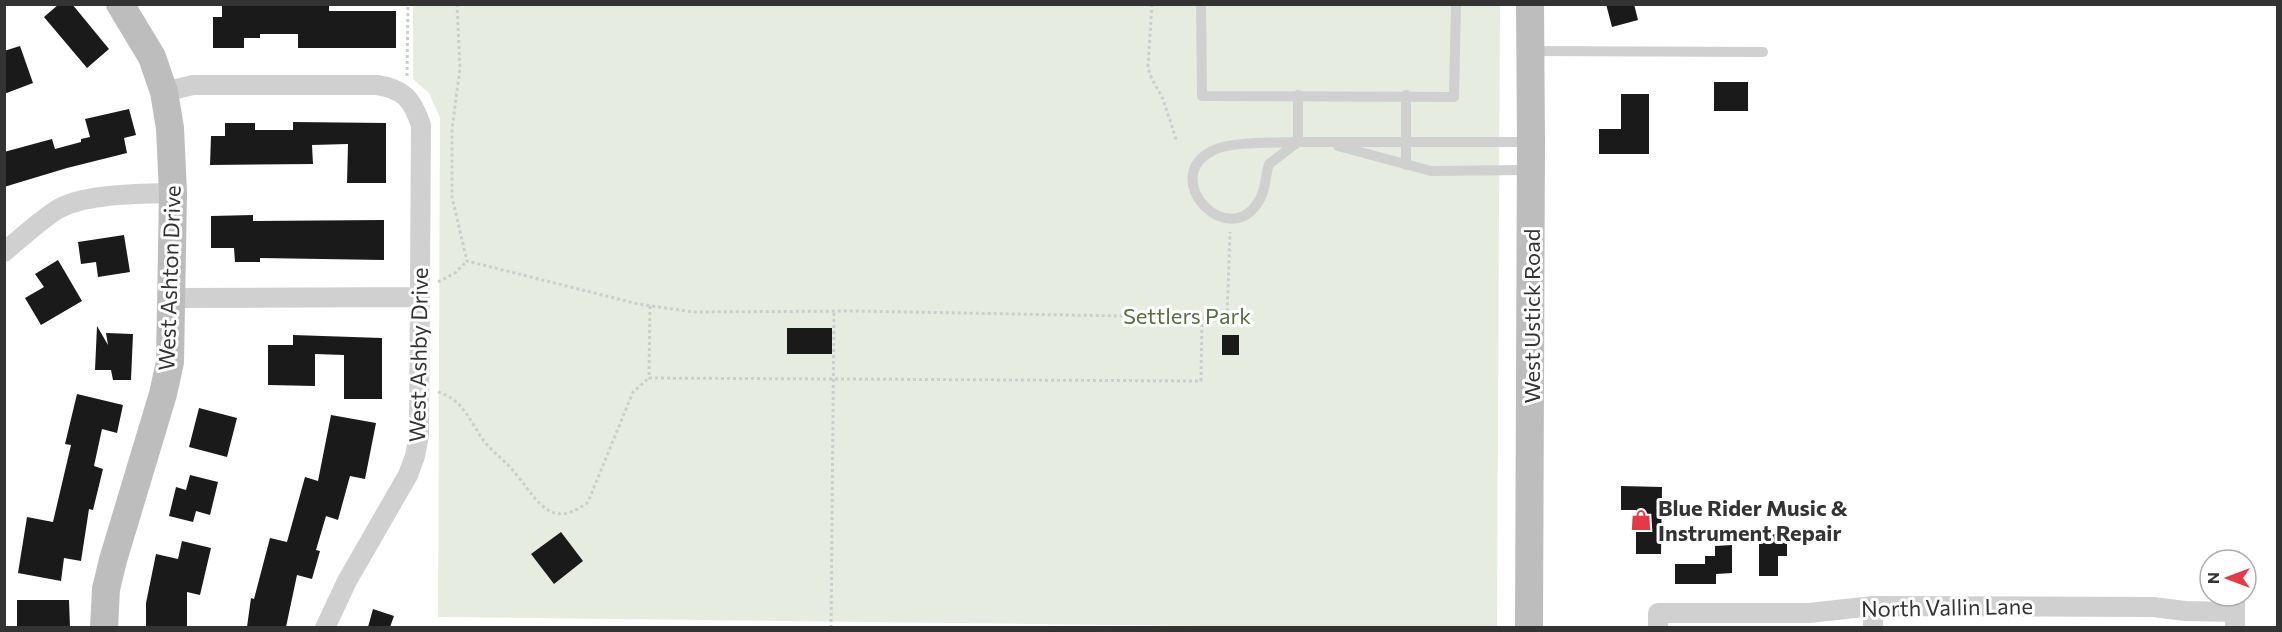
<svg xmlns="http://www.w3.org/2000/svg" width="2282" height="632" font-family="Commissioner,sans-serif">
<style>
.green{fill:#e6ecdf}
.building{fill:#1a1a1a}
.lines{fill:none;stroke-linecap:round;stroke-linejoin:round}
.path{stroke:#cdcdcd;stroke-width:3;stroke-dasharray:3 3;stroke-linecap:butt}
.lane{stroke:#d0d0d0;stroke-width:10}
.street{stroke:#d0d0d0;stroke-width:20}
.secondary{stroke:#bdbdbd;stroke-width:28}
.labels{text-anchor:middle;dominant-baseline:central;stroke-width:6;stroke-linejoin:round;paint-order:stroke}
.street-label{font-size:22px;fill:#333;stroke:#fff}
.park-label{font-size:22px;fill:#56703f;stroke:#fff}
.poi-label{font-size:22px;font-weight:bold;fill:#333;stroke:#fff;text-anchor:start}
</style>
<rect width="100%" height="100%" fill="#fff"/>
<!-- green -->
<path class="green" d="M413 5H1500L1497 627H1298L438 617 440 118 429 93 413 79Z"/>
<!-- building -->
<path class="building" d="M59 4H72L109 49 87 68 44 17Z
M222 4H329V11H396V48H298V34H260V38H244V48H213V17H222Z
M1606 4H1634L1638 20 1612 27Z
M20 46 33 83 4 94V51Z
M1714 82H1748V111H1714Z
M1621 94H1649V154H1599V129H1621Z
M129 109 136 135 124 138 127 153 67 168 4 187V152L52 139 55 149 81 142V139L90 137 85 119Z
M293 122 386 123V183H347L348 144 312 145 313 164 210 165 211 136H225V123H255V130H293Z
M253 215V221L384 220V260L260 258V262H235L234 248H211V216Z
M124 235 130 272 98 277 96 262 81 264 78 242Z
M58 260 82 301 41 325 25 298 44 287 35 274Z
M97 326 108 345 106 333 133 334 131 380H113L111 370H95Z
M787 328H832V354H787Z
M293 335 382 338V399H344V355L315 354V386L268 385V345H293Z
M1222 335H1239V355H1222Z
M77 394 123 405 117 433 102 429 94 466 103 469 93 510 89 509 81 561 64 558 61 581 18 573 27 517 53 522 71 445 65 444Z
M199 408 237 418 227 457 189 447Z
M331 415 376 423 365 479 350 476 338 520 326 516 316 550 320 551 312 579 297 575 286 627H247L251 598 254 599 270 538 287 542 305 477 318 481Z
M190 475 218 482 210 515 196 511 193 522 169 516 176 487 186 490Z
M1621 486 1662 487 1661 554H1636V510H1621Z
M561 532 583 561 554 584 531 554Z
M1759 534H1787V556H1778V576H1759Z
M182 541 211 548 200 595 187 592V627H146V603L156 554 178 559Z
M1732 545V573L1716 574V584H1675V564H1705V556H1715V546Z
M17 600H69L70 627H17Z
M373 609 394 616 390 627H368Z"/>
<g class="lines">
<!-- path -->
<path class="path" d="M457 4 460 68 452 129V197L467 261 638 304 693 312 855 311 1227 318 1230 232
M1152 4 1148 66 1150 75 1163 99 1177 142
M407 76 408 4
M438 282 455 273 467 261
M650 306 649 378 1201 381 1202 317
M438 392C463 399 470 422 484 441 493 453 507 462 516 474 538 501 551 531 588 502L633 392 649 378
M831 628 834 311"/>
<!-- lane -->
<path class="lane" d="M1201 4 1202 96 1454 97 1456 4
M1530 51 1763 52
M1298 95V142H1531
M1406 95V165
M1298 142 1269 164C1265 176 1266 189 1260 199 1230 254 1158 179 1212 151 1229 141 1277 143 1298 142Z
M1338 146 1431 171 1529 170"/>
<!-- street -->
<path class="street" d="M164 92 193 85H377C404 89 412 99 421 125L419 435 415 456 408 475 347 581 325 628
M4 252C21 238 37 223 55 211 81 193 141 194 173 193
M172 298 420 297
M1873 606V628
M1658 628V613H1809L1873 606 2153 607 2185 611 2235 612
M2235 628V596"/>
<!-- secondary -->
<path class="secondary" d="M104 628 106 589 113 560 163 394 170 362 173 193 170 128 164 92 152 57 120 4
M1529 628 1531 142 1530 4"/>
</g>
<!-- icons -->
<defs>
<symbol id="shop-bare" viewBox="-9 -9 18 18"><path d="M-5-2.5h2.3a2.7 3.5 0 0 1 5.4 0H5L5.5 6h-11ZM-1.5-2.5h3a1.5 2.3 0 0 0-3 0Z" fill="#e63946" stroke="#fff" stroke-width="2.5" paint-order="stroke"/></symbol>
</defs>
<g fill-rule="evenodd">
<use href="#shop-bare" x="1626" y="505" width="30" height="30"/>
</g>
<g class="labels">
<!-- street labels -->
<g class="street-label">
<text transform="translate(169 278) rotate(-88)">West Ashton Drive</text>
<text transform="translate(1531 316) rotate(-90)">West Ustick Road</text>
<text transform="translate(418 355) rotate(-89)">West Ashby Drive</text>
<text transform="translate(1947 607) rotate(-1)">North Vallin Lane</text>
</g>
<!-- park labels -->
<g class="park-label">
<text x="1187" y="315">Settlers Park</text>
</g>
<!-- poi labels -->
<g class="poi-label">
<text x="1658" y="507">Blue Rider Music &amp;<tspan x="1658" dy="25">Instrument Repair</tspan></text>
</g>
</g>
<!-- border -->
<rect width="2282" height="632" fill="none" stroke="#333333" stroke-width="12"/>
<!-- north arrow -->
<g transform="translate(2228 578) rotate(270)"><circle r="28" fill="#ffffff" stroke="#adadad" stroke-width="1.5"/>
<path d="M0-4.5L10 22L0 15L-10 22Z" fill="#e63946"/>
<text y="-9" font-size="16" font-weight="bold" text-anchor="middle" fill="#333333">N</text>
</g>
</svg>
